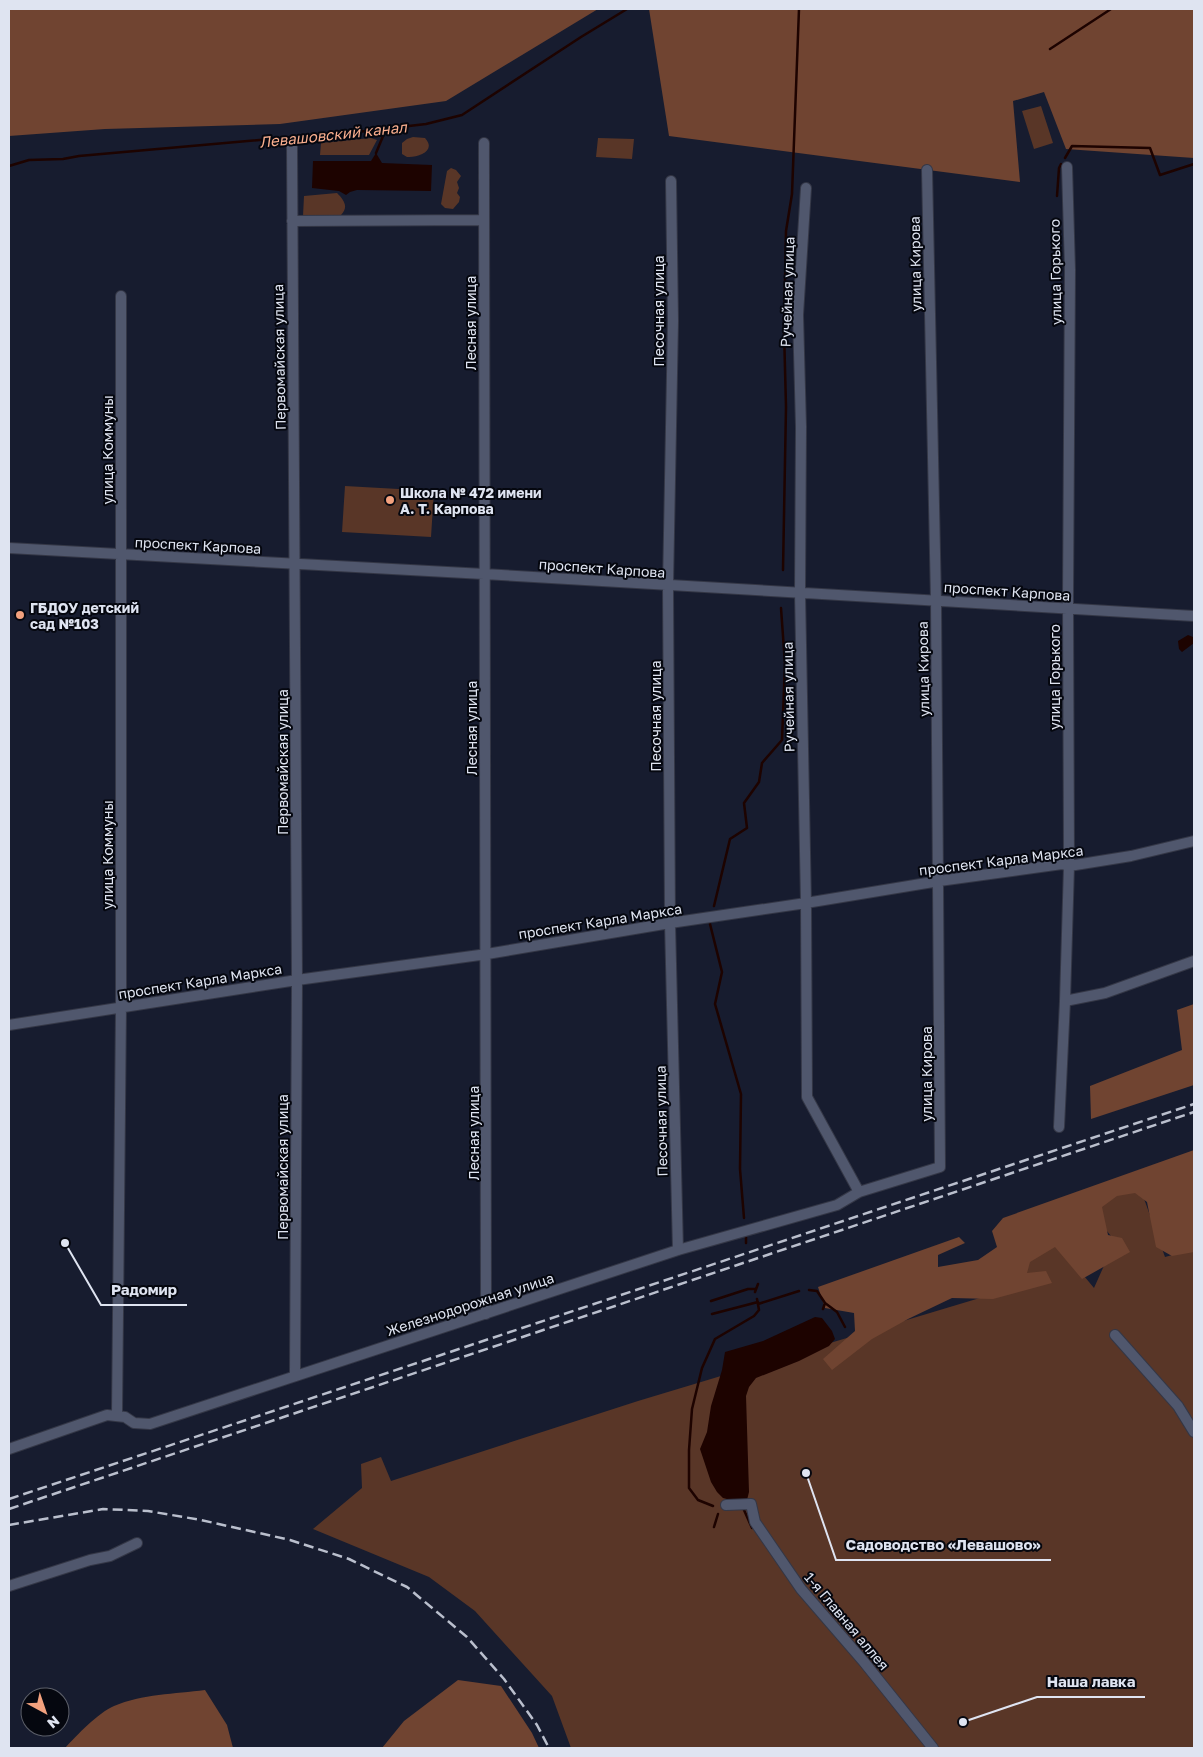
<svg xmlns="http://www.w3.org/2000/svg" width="1203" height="1757" font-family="'Golos Text',sans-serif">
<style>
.green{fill:#593627}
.forest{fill:#704431}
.water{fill:#1d0300}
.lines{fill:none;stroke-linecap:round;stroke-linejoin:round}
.stream{stroke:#1d0300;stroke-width:2.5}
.minor-casing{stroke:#343746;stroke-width:12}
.minor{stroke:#50576d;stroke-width:10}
.rail{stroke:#babfcd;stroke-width:2.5;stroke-dasharray:10 5;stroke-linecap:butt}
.poi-dot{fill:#f2a17e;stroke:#05070f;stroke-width:2}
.labels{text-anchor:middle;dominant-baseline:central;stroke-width:4;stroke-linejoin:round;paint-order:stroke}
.street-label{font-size:14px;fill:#dfe4f1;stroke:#05070f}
.poi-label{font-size:14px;font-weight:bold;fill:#dfe4f1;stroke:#05070f;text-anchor:start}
.water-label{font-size:15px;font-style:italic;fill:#f9ae8e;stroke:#05070f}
.leader{fill:none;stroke:#dfe4f1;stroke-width:2}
.callout-dot{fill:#dfe4f1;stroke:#05070f;stroke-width:2}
.callout-label{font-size:15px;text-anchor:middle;font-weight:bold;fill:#dfe4f1;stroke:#05070f;stroke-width:4;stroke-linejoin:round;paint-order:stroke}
</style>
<rect width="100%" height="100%" fill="#171c2f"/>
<!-- green -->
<path class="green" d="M1041 106 1053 143 1034 149 1022 111Z
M413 137 425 138C437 151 418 158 407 157L402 154V143L407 139Z
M371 138 377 140 369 155H320L321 143Z
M598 138 634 139 632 159 596 157Z
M451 168 456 170 461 176 457 182 459 188 457 193 460 197 459 202 453 209 445 208 441 204 447 171Z
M337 193C344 200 349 207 341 215L303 216 304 196Z
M345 486 434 491 431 537 342 532Z
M1138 1182 1165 1257 1194 1249V1748H571L552 1696 475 1611 429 1577 313 1529 362 1488 361 1464 381 1457 391 1481 638 1401 1026 1284 1010 1261 1050 1235 1094 1288 1115 1241 1086 1205Z"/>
<!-- forest -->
<path class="forest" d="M9 9H598L446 101 280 124 105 129 9 136Z
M649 9H1194V158L1066 149 1044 92 1013 101 1020 182 669 136Z
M1194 1004V1085L1091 1119 1090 1086 1182 1050 1177 1010Z
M1194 1150V1252L1172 1256 1156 1247 1147 1202 1135 1193 1117 1196 1102 1207 1108 1235 1122 1238 1130 1252 1082 1279 1055 1247 1030 1262 1027 1273 1046 1271 1052 1283 993 1299 952 1298 908 1319 872 1339 832 1370 823 1359 855 1331 854 1313 825 1308 818 1287 959 1237 965 1243 938 1255V1267L978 1260 997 1247 992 1231 1003 1218Z
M458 1680 501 1686 532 1733 539 1748H382L404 1721Z
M205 1690 227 1725 233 1748H65C77 1735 98 1713 114 1706 142 1694 175 1694 205 1690Z"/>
<!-- water -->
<path class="water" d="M376 153 382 163 432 165 431 191 357 190 350 192 346 195 339 191 312 188 313 161H371Z
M1188 635 1193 637 1194 643 1182 652 1179 649 1178 641Z
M815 1317 822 1318 832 1331 835 1339 829 1346 799 1361 756 1378 749 1387 746 1396 749 1492 747 1500 743 1503 723 1498 717 1492 711 1482 700 1449 707 1432 711 1406 722 1370 725 1352 763 1341Z"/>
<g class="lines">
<!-- stream -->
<path class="stream" d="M1050 49 1111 9
M376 153 386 129
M1065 158 1072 146 1150 148 1160 175 1194 164
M9 166 29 160 63 159 79 156 293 137H315L426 124 462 115 581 37 627 9
M1057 196 1059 168 1061 164
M783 570 786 407 784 330 786 231 792 194 799 9
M714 906 730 839 747 828 744 803 759 782 762 763 782 740 785 664 781 608
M710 924 722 972 715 1004 741 1094 740 1169 744 1218
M746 1243V1237
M809 1290 817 1291 825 1303 823 1309
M755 1292 758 1284
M711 1301 748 1289H755
M825 1303 837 1312 845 1327
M758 1304 799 1291
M712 1314 758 1302
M713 1506 698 1500 689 1488V1450L692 1409 702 1368 715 1339 754 1316 759 1310 757 1299
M744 1510 752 1528
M714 1527 718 1514"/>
<defs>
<path id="minor" d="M484 143C483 533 487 923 486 1314
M292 147 297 980 295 1376
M671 181 673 321 668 586 670 923 678 1250
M806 188 798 315 801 427 800 593 806 903 807 1097 859 1192
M292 221 483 220
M9 548 484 574 1194 616
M1065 1001 1105 993 1194 961
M9 1025 297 980 487 954 670 923 806 903 939 881 1062 864 1069 866 1131 856 1194 841
M1059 1127 1065 1001 1069 866 1068 600 1070 270 1067 167
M1115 1335 1178 1406 1194 1432
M117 1415 121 1007V296
M9 1449 107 1415 125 1417 134 1423 150 1424 678 1250 837 1205 859 1192 940 1167 936 601 927 170
M726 1505 751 1504 755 1522 801 1589 864 1662 933 1748
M9 1586 90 1560 110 1556 137 1543"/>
</defs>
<!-- minor casing -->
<use href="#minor" class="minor-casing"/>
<!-- minor -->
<use href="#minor" class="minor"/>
<!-- rail -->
<path class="rail" d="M9 1499 1194 1104
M9 1509 1194 1112
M9 1525 103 1509 148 1511 201 1520 290 1540 349 1559 407 1587 467 1637 504 1679 537 1725 549 1748"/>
</g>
<!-- markers -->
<g class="poi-dot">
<circle cx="390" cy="500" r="5"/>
<circle cx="20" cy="615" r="5"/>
</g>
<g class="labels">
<!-- street labels -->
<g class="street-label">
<text transform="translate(915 264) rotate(-91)">улица Кирова</text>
<text transform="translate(1055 272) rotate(-91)">улица Горького</text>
<text transform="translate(787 292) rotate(-88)">Ручейная улица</text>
<text transform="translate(658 311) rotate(-90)">Песочная улица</text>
<text transform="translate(470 323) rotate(-90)">Лесная улица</text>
<text transform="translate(279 357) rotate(-91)">Первомайская улица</text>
<text transform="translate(107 450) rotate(-90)">улица Коммуны</text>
<text transform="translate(198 545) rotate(3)">проспект Карпова</text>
<text transform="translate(602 568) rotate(4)">проспект Карпова</text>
<text transform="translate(1007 591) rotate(4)">проспект Карпова</text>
<text transform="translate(923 669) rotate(-91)">улица Кирова</text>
<text transform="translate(1054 677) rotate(-90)">улица Горького</text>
<text transform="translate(788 697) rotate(-91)">Ручейная улица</text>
<text transform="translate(655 716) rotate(-90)">Песочная улица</text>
<text transform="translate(471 728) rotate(-90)">Лесная улица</text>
<text transform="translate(282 762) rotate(-90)">Первомайская улица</text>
<text transform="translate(107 855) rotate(-90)">улица Коммуны</text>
<text transform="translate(1001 860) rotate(-7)">проспект Карла Маркса</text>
<text transform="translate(600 921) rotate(-9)">проспект Карла Маркса</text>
<text transform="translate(200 981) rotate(-9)">проспект Карла Маркса</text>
<text transform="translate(926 1074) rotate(-90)">улица Кирова</text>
<text transform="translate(661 1121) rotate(-91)">Песочная улица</text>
<text transform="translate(473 1133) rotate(-90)">Лесная улица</text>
<text transform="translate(282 1167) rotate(-90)">Первомайская улица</text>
<text transform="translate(470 1304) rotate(-18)">Железнодорожная улица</text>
<text transform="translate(847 1621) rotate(50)">1-я Главная аллея</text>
</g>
<!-- poi labels -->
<g class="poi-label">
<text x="400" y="492">Школа № 472 имени<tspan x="400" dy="16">А. Т. Карпова</tspan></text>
<text x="30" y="607">ГБДОУ детский<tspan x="30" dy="16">сад №103</tspan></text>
</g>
<!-- water labels -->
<g class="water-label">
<text transform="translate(333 134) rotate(-6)">Левашовский канал</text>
</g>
</g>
<!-- callouts -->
<path class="leader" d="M65 1243L101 1305H187M806 1473L836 1560H1051M963 1722L1037 1697H1145"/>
<g class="callout-dot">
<circle cx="65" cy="1243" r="5"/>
<circle cx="806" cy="1473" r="5"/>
<circle cx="963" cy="1722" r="5"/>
</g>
<g class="callout-label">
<text x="144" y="1295">Радомир</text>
<text x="943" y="1550">Садоводство «Левашово»</text>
<text x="1091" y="1687">Наша лавка</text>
</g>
<!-- border -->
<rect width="1203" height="1757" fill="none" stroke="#dfe4f1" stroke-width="20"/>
<!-- north arrow -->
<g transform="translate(45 1712) rotate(140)"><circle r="24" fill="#05070f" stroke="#5c5f69"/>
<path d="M0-4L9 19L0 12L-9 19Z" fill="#f2a17e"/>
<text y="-8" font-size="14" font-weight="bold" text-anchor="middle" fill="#dfe4f1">N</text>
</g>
</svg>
